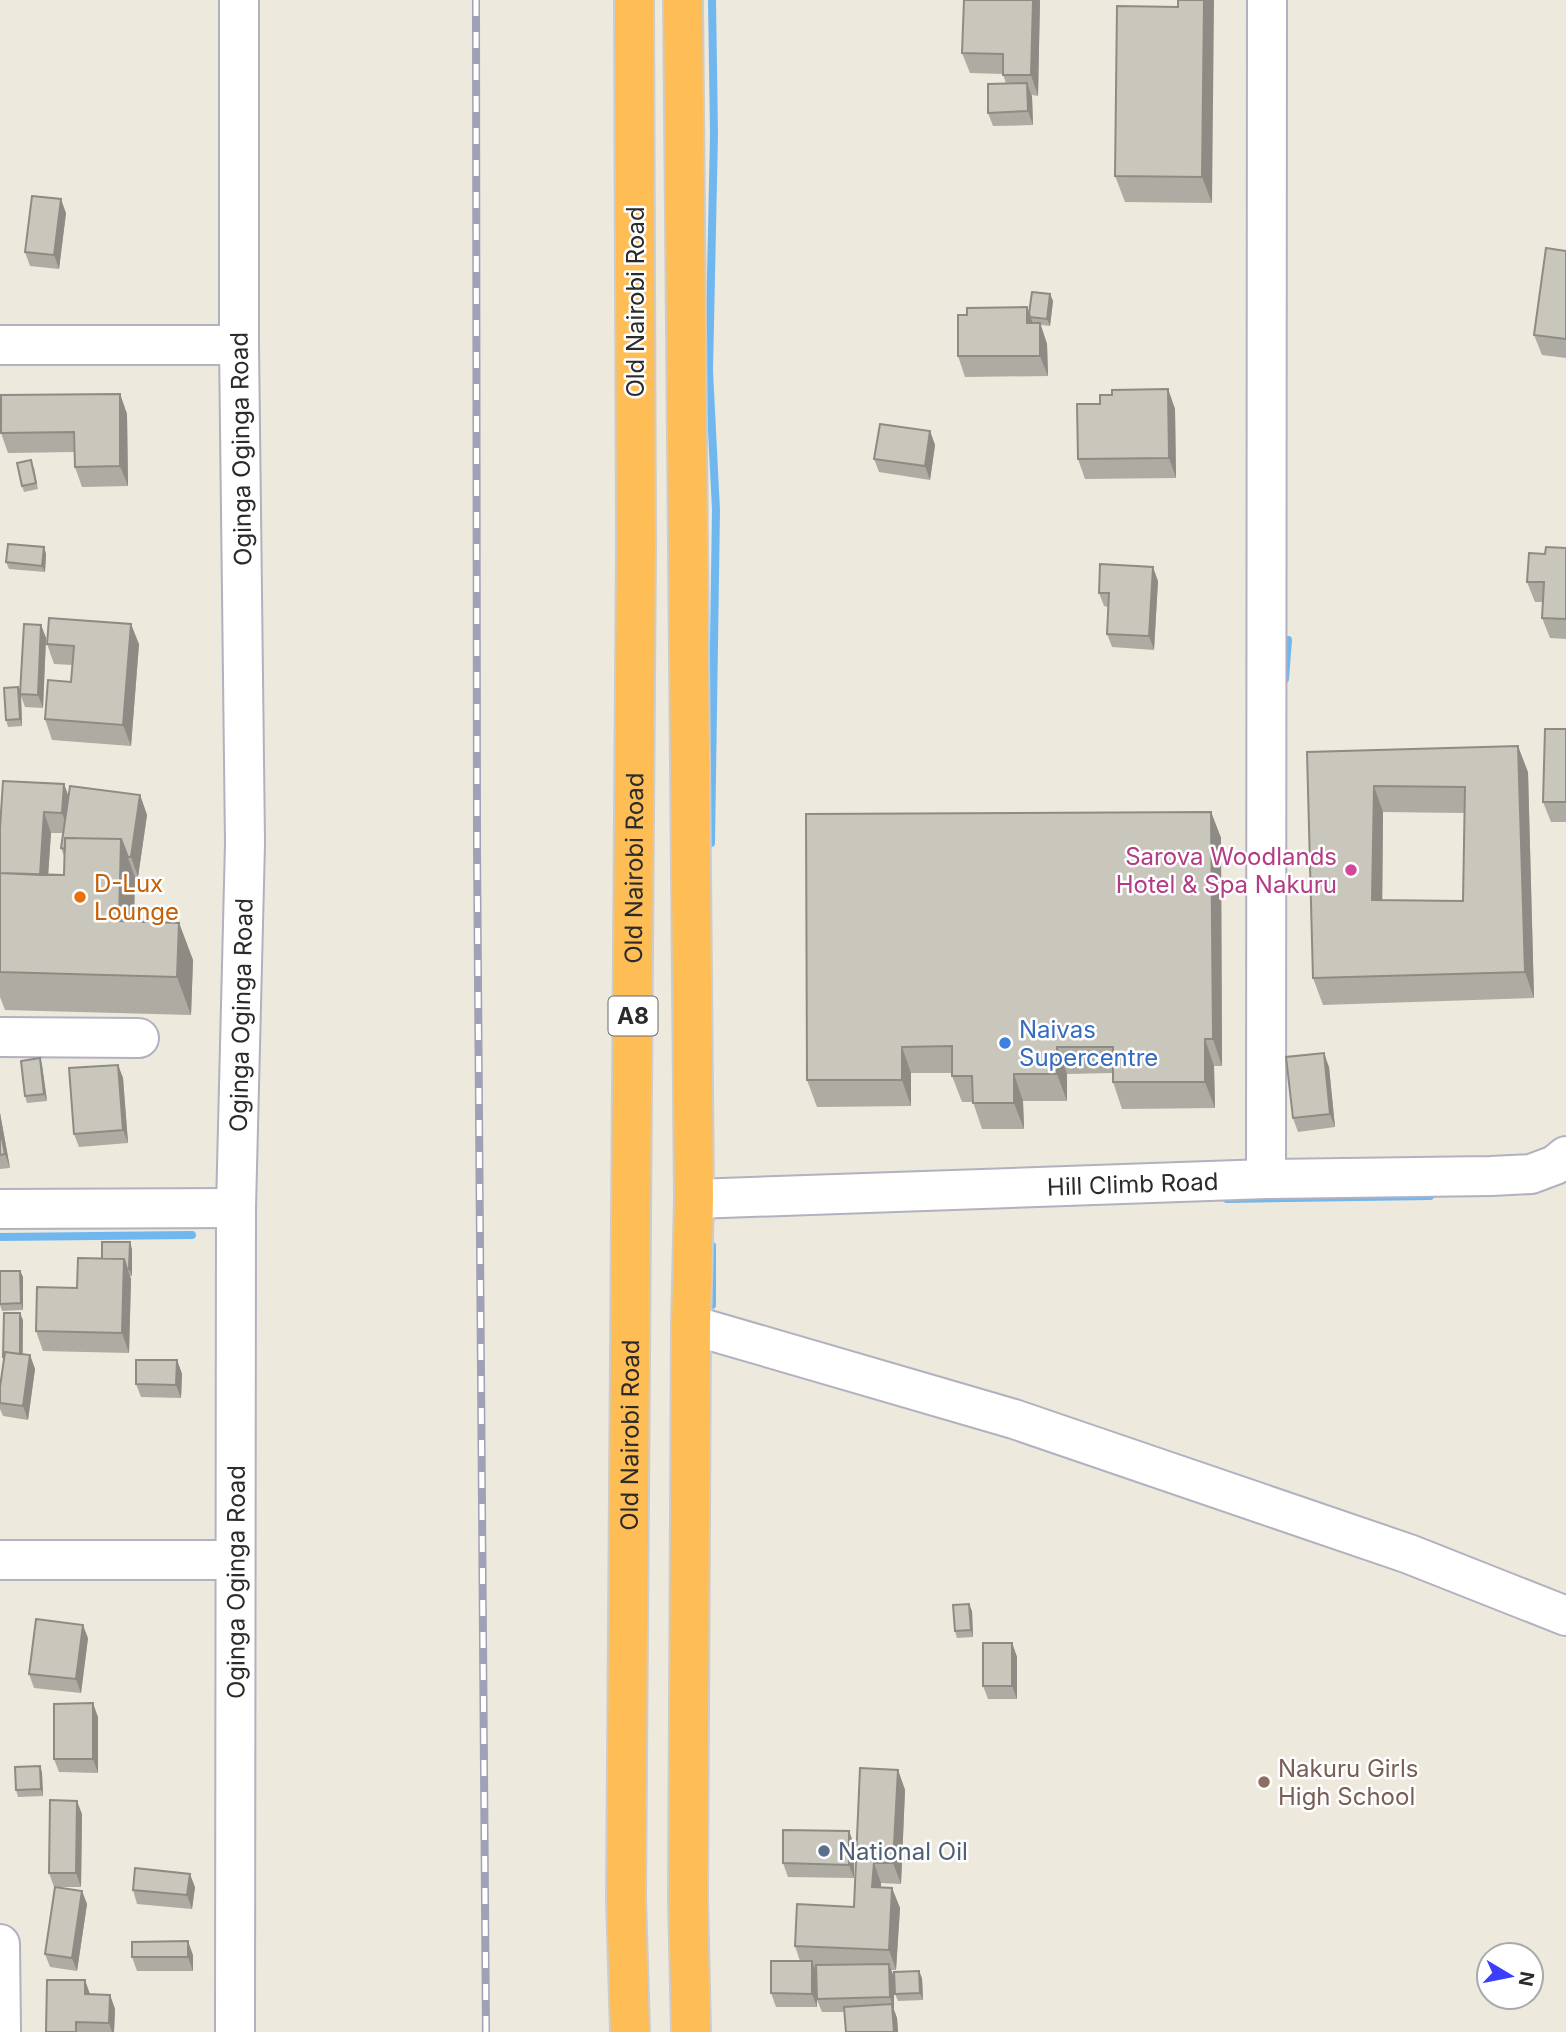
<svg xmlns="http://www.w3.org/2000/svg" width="1566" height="2032" font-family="Inter,sans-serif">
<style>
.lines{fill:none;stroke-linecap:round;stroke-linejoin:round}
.stream{stroke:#70b7f0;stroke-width:8}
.minor-casing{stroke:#b1b1bf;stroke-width:42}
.highway-casing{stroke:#ccc;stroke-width:42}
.minor{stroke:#fff;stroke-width:38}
.highway{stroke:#ffbd56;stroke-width:38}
.rail-casing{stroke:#a0a0b6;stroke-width:8}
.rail{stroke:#fff;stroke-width:5;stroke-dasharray:16;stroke-linecap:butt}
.wall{fill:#adaba2;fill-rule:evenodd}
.shaded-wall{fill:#8d8b84}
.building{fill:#c9c7bc;stroke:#8d8b84;stroke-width:2;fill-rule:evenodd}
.hotel-dot{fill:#d1479c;stroke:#fff;stroke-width:2.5}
.food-dot{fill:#e8710a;stroke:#fff;stroke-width:2.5}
.shop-dot{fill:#3f7fe0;stroke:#fff;stroke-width:2.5}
.education-dot{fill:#8d6e63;stroke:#fff;stroke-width:2.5}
.service-dot{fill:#5c6f8a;stroke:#fff;stroke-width:2.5}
.labels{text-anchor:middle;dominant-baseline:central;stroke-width:5;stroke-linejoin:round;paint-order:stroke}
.shield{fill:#fff;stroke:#6b6b6b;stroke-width:2}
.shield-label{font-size:23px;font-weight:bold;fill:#2b2b2b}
.street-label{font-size:24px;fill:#2b2b2b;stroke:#fff}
.hotel-label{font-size:24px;fill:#b23c85;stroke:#fff;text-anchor:end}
.food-label{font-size:24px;fill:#c56008;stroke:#fff;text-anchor:start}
.shop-label{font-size:24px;fill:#366cbe;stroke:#fff;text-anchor:start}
.education-label{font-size:24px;fill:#785e54;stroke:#fff;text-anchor:start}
.service-label{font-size:24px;fill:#4e5e75;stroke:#fff;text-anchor:start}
</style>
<rect width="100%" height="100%" fill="#ede9dd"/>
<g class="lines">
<!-- stream -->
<path class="stream" d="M1285 679 1288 640
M711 843 716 510 709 371 714 134 712 0
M1227 1199 1430 1196
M0 1237 192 1235
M712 1246V1305"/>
<defs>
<g id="minor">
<path d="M0 345H239"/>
<path d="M0 1037 139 1038"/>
<path d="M1266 1179 1267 0"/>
<path id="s1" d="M694 1199 1266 1179 1491 1176 1531 1174 1555 1165 1566 1156"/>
<path d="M0 1209 236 1208"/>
<path d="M691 1325 1014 1419 1409 1554 1566 1616"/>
<path d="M0 1560H234"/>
<path d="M0 1944 1 2032"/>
<path id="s2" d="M235 2032 236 1208 245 843 239 345V0"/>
</g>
<g id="highway">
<path d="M683 0 694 1199 691 1325 688 1898 691 2032"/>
<path id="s3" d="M630 2032 626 1898 636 547 634 0"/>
</g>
</defs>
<!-- minor casing -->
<use href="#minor" class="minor-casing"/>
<!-- highway casing -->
<use href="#highway" class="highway-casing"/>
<!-- minor -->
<use href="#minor" class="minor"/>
<!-- highway -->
<use href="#highway" class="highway"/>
<defs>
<path id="rail" d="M476 0 477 848 486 2032"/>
</defs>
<!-- rail casing -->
<use href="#rail" class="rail-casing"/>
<!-- rail -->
<use href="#rail" class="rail"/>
</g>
<!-- wall -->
<path class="wall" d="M964 0H1040L1038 96 1032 95 1033 125 993 126 988 113 1006 84 1003 74 970 73 962 53Z
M1178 7 1212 203 1125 202 1115 176Z
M66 213 59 269 30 266 25 252Z
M1566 251V358L1542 355 1534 335Z
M1050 294 1053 301 1050 326 1041 325 1047 344 1048 376 965 377 958 356 1029 313Z
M1168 389 1175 409 1176 478 1085 479 1078 459 1100 404 1112 395Z
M120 394 127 414 128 486 82 487 75 467 74 452 8 453 1 433Z
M930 431 935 445 930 480 879 472 874 459Z
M34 467 38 489 24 492 22 486Z
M44 547 46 554 45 572 9 569 6 562Z
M1566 548V639L1550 638 1542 618 1543 602H1535L1527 582 1545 554Z
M1158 581 1154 650 1112 647 1107 634 1108 607 1104 606 1099 593Z
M41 625 46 638 43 708 25 707 21 696 22 726 8 727 6 720 18 687 20 692Z
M47 644H139L131 746 52 740 45 719 71 682 72 665 54 664Z
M1566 729V822H1551L1543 802Z
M1307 752 1528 772 1534 998 1323 1005 1313 978ZM1383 812 1464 813 1463 901 1382 900Z
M64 784 69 797 140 795 147 815 138 877H135L134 921 179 923 193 960 191 1015 5 1010 0 997V828ZM51 833H64L61 848 64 856V875H48Z
M1211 812 1221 838 1222 1066H1214L1215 1108 1122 1109 1113 1082V1073L1067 1074V1101H1023L1024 1129H982L973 1102H962L952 1076V1073H911V1106L817 1107 807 1080Z
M40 1058 42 1065 47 1101 27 1103 25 1096Z
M118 1065 123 1078 128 1143 79 1147 74 1134Z
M1329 1067 1335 1127 1298 1132 1293 1118Z
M0 1113 10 1168 0 1169Z
M132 1249V1276H130L131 1279 129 1353 43 1351 36 1331 77 1288 102 1259Z
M0 1271H20L23 1277V1310L2 1311 0 1305Z
M23 1320V1354L30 1355 35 1369 28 1420 3 1416 0 1409V1387L4 1359Z
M177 1360 182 1374 181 1398 141 1397 136 1384Z
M972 1611 973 1637 957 1638 955 1631Z
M88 1638 81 1693 34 1688 29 1674Z
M1012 1643 1017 1657V1699H988L983 1686Z
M98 1717V1773L59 1772 54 1759Z
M40 1766 42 1773 43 1796 18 1797 16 1790Z
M898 1770 905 1790 901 1884 881 1883V1888H892L900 1908 896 1970H891L894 1977V2011L897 2018 898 2032H846L845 2012H822L817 2000V2007H776L771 1993 800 1961 795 1946 854 1907Z
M82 1814 81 1887H54L49 1873Z
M849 1831 854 1845V1878L788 1877 783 1863Z
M195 1887 192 1909 137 1904 133 1890Z
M82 1891 87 1904 77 1971 50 1967 45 1954Z
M193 1955V1971H137L132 1957Z
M922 1978 923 2000 898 2001 895 1994Z
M90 1994 110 1995 115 2009 114 2032H46Z"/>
<!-- shaded-wall -->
<path class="shaded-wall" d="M1033 0H1040L1038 96 1031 75Z
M1204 0H1214L1212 203 1202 177Z
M1027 83 1032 97 1033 125 1028 111Z
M61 199 66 213 59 269 54 255Z
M1050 294 1053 301 1050 326 1047 319Z
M1027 307 1034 327 1027 323Z
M1040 323 1047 344 1048 376 1040 356Z
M1168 389 1175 409 1176 478 1169 458Z
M120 394 127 414 128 486 120 466Z
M930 431 935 445 930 480 925 466Z
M44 547 46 554 45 572 42 566Z
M1153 567 1158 581 1154 650 1149 636Z
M131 624 139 644 131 746 123 725Z
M41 625 46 638 43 708 38 695Z
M18 687 21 694 22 726 20 719Z
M1518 746 1528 772 1534 998 1525 972Z
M64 784 71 804 69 833 62 813Z
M1374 786 1383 812 1382 927 1372 900Z
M140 795 147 815 138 877 131 857Z
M44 812 51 833 46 907 39 887Z
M1211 812 1221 838 1222 1066 1213 1039Z
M121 839 135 877 133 959 119 921Z
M179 923 193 960 191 1015 177 977Z
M1205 1039 1214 1066 1215 1108 1205 1082Z
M902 1047 911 1073V1106L902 1080Z
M1057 1047 1067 1074V1101L1057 1074Z
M1324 1053 1329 1067 1335 1127 1330 1114Z
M40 1058 42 1065 47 1101 44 1094Z
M118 1065 123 1078 128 1143 123 1130Z
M1014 1074 1023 1101 1024 1129 1014 1103Z
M0 1113 10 1168 5 1154 0 1128Z
M130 1242 132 1249V1276L129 1269Z
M124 1259 131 1279 129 1353 122 1333Z
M20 1271 23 1277V1310L21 1303Z
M20 1313 23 1320 22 1365 20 1358Z
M30 1355 35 1369 28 1420 23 1406Z
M177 1360 182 1374 181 1398 176 1385Z
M969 1604 972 1611 973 1637 971 1630Z
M83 1625 88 1638 81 1693 76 1679Z
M1012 1643 1017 1657V1699L1012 1686Z
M93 1703 98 1717V1773L93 1759Z
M40 1766 42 1773 43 1796 41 1789Z
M898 1770 905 1790 901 1884 893 1863Z
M77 1801 82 1814 81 1887 76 1873Z
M849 1831 854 1845V1878L849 1865Z
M874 1863 881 1883 880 1907 872 1887Z
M190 1874 195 1887 192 1909 187 1895Z
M892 1888 900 1908 896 1970 889 1950Z
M82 1891 87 1904 77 1971 72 1958Z
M188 1941 193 1955V1971L188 1957Z
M812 1961 817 1975V2007L812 1994Z
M889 1964 894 1977V2011L890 1997Z
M919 1971 922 1978 923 2000 920 1993Z
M85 1980 90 1994H85Z
M110 1995 115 2009 114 2032H112L109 2023Z
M892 2004 897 2018 898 2032H894Z"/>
<!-- building -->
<path class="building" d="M964 0H1033L1031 75H1003V54L962 53Z
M1178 0H1204L1202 177 1115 176 1117 6 1178 7Z
M1027 83 1028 111 988 113V84Z
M32 196 61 199 54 255 25 252Z
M1546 248 1566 251V339L1534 335Z
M1032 292 1050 294 1047 319 1030 317 1029 313Z
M1027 307V323H1040V356H958V315H967V308Z
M1168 389 1169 458 1078 459 1077 404H1100V395H1112V390Z
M120 394V466L75 467 74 432 1 433V395Z
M880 424 930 431 925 466 874 459Z
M31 460 36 483 22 486 17 463Z
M8 544 44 547 42 566 6 562Z
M1546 547 1566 548V619L1542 618 1544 582H1527L1529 553 1545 554Z
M1100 564 1153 567 1149 636 1107 634 1109 593H1099Z
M49 618 131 624 123 725 45 719 48 680 71 682 74 646 47 644Z
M24 624 41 625 38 695 20 694Z
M18 687 20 719 6 720 4 688Z
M1545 729H1566V802H1543Z
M1518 746 1525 972 1313 978 1307 752ZM1374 786 1465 787 1463 901 1372 900Z
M3 781 64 784 62 813 44 812 40 875 0 873V828Z
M70 786 140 795 131 857H128L121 839 65 838V849L61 848Z
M1211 812 1213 1039H1205V1082H1113V1047H1057V1074H1014V1103H973L972 1076H952V1046L902 1047V1080H807L806 814Z
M65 838 121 839 119 921 179 923 177 977 0 972V873L64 875Z
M1324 1053 1330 1114 1293 1118 1286 1057Z
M40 1058 44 1094 25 1096 21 1061Z
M118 1065 123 1130 74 1134 69 1068Z
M0 1128 5 1154 0 1155Z
M102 1242H130L129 1269H127L124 1259H102Z
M78 1258 124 1259 122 1333 36 1331 37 1287 77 1288Z
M0 1271H20L21 1303 0 1304Z
M4 1313H20V1354L5 1352 3 1358Z
M5 1352 30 1355 23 1406 0 1403V1387Z
M136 1360H177L176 1385 136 1384Z
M969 1604 971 1630 955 1631 953 1605Z
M36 1619 83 1625 76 1679 29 1674Z
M983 1643H1012V1686H983Z
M93 1703V1759H54V1704Z
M40 1766 41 1789 16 1790 15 1767Z
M860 1768 898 1770 893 1863H874L872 1887 892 1888 889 1950 795 1946 797 1904 854 1907Z
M50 1800 77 1801 76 1873H49Z
M783 1830 849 1831V1865L783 1863Z
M135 1868 190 1874 187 1895 133 1890Z
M55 1887 82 1891 72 1958 45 1954Z
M188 1941V1957H132V1942Z
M771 1961H812V1994L771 1993Z
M889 1964 890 1997 817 1999 816 1965Z
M919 1971 920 1993 895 1994 894 1972Z
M47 1980H85V1994L110 1995 109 2023 76 2022V2032H46Z
M892 2004 894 2032H846L844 2007Z"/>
<!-- markers -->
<circle class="hotel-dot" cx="1351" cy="870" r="7"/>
<circle class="food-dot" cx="80" cy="897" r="7"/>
<circle class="shop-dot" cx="1005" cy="1043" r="7"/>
<circle class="education-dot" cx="1264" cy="1782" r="7"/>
<circle class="service-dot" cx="824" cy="1851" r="7"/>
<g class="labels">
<!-- shield labels -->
<rect class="shield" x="608.5" y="996.5" width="49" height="39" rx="5"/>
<g class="shield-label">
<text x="633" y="1016">A8</text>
</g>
<!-- street labels -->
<g class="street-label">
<text transform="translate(635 302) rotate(-90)">Old Nairobi Road</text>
<text transform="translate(241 449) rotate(-91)">Oginga Oginga Road</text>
<text stroke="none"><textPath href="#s3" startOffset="1164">Old Nairobi Road</textPath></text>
<text stroke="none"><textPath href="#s2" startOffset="1017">Oginga Oginga Road</textPath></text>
<text stroke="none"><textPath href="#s1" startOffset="439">Hill Climb Road</textPath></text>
<text stroke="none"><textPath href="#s3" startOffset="597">Old Nairobi Road</textPath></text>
<text stroke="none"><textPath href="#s2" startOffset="450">Oginga Oginga Road</textPath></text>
</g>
<!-- hotel labels -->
<g class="hotel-label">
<text x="1337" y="856">Sarova Woodlands<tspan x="1337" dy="28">Hotel &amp; Spa Nakuru</tspan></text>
</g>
<!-- food labels -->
<g class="food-label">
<text x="94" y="883">D-Lux<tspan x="94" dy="28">Lounge</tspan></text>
</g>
<!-- shop labels -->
<g class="shop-label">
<text x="1019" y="1029">Naivas<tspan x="1019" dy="28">Supercentre</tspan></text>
</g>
<!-- education labels -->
<g class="education-label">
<text x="1278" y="1768">Nakuru Girls<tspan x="1278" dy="28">High School</tspan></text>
</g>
<!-- service labels -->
<g class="service-label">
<text x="838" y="1851">National Oil</text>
</g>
</g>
<!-- north arrow -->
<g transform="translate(1510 1976) rotate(100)"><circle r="33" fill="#ffffff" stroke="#aaaaaa" stroke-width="2"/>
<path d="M0-5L12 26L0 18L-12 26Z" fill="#3c3efb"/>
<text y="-10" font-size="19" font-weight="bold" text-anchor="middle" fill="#2b2b2b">N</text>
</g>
</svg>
